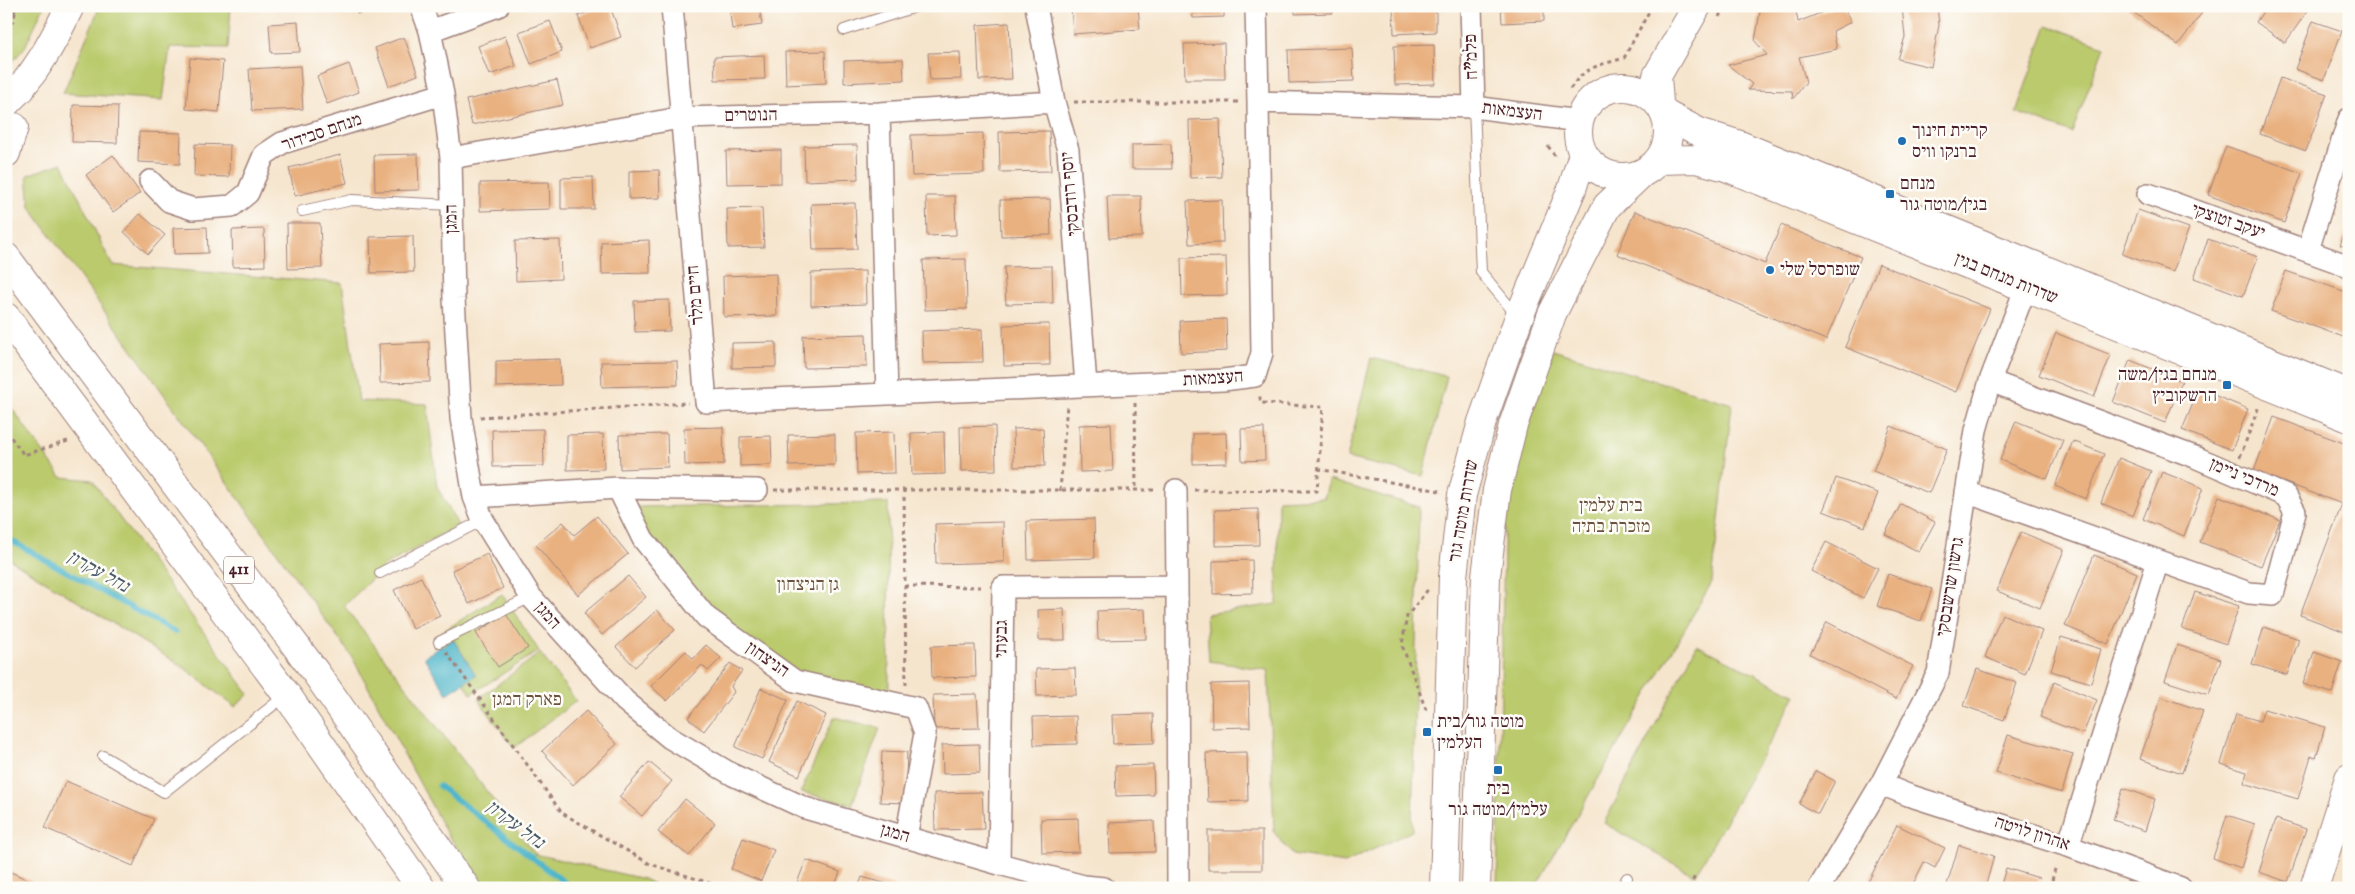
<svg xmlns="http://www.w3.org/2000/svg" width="2355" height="894" font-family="'IM FELL English','Frank Ruhl Libre',serif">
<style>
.green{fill:#baca6c;stroke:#82744c}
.water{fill:#4cb5ca;stroke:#4b6a7a}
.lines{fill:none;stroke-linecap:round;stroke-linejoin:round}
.stream{stroke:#4cb5ca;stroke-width:5.5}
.building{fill:#e9b180}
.lane-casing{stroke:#a0827c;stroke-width:12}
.street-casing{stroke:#a0827c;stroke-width:24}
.secondary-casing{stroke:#a0827c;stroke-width:30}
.primary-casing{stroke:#a0827c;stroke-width:30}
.path{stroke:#a0827c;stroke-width:3;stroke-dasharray:4 4;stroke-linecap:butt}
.lane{stroke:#fff;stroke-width:10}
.street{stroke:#fff;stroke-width:21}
.secondary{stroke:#fff;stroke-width:28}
.primary{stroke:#fff;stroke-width:28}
.poi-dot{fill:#1f6fb2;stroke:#fdfcf7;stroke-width:2}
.labels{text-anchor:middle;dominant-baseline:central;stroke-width:5;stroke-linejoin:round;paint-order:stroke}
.shield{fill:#fdfcf7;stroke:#806168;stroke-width:1}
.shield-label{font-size:16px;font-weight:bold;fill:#4a1f2b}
.street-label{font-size:18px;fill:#4a1f2b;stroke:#fdfcf7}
.poi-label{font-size:18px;fill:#4a1f2b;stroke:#fdfcf7;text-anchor:start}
.park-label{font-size:18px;fill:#6c523e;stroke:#fdfcf7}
.water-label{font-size:19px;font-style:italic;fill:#4b5b6b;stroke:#fdfcf7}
</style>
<rect width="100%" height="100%" fill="#fdfcf7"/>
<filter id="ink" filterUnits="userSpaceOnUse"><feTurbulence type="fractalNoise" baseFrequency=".02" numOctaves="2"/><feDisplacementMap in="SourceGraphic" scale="10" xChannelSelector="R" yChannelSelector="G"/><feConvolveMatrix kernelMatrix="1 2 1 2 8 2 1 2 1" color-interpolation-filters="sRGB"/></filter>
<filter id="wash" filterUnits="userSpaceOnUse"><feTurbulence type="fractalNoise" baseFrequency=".0096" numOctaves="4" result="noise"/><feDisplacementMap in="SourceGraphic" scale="20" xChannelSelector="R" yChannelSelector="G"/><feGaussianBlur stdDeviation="1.12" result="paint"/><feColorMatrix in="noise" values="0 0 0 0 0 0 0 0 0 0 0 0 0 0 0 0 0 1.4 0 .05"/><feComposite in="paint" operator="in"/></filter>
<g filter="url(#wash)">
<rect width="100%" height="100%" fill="#f6e5cd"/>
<!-- green -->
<path class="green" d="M6 6H44L25 47 6 69Z
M100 6H231L228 48 170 47 163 100 63 93Z
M2047 25 2104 46 2072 133 2016 112Z
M62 163 112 265 342 283 359 401 427 404 437 487 458 525 386 565 344 606 535 854 644 879 661 888H488L447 834 352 657 30 207 27 175Z
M1553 350 1732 404 1712 582 1535 888H1497L1505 497Z
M1371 358 1447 376 1423 476 1347 458Z
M6 400 61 477 92 480 249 694 235 707 183 667 6 557Z
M1329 480 1419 507 1412 831 1345 863 1292 855 1274 832 1268 670 1209 661 1206 614 1277 604 1278 500 1324 498Z
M888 503 889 691 801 677 707 614 646 537 634 507Z
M502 594 539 651 471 694 434 637Z
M1697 645 1796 695 1695 876 1604 823Z
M540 653 576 701 514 748 478 699Z
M834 717 880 728 852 805 801 792Z"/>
<!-- water -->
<path class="water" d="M453 639 476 675 447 694 424 657Z"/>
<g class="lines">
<!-- stream -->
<path class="stream" d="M6 538 175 632
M439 786 572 888"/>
</g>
<g id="blocks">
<!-- building -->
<path class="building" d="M355 6H377V8L357 14Z
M603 6H610L621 37 590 48 578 16Z
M729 6H759L762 25 732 29Z
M1071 6H1138L1140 29 1073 34Z
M1192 6H1224V17L1193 18Z
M1295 6H1333V13L1295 14Z
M1393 6H1436V32L1394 34Z
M1501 6H1544V21L1502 23Z
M1761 6H1795L1798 22 1838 6H1843L1851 22 1833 31 1837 49 1799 57 1806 82 1793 99 1792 91 1748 90 1752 84 1728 65 1767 55 1755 41Z
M1902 6H1937L1939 25 1931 67 1898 59 1905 37Z
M2125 6H2207L2178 45Z
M2267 6H2311L2285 43 2256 22Z
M550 21 562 52 531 64 519 32Z
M2313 21 2342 31 2324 80 2295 69Z
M298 22 300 52 271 53 269 24Z
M1009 23 1012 79 979 80 977 25Z
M505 36 516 66 489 75 478 46Z
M404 37 418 75 389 86 375 48Z
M1224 43 1225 79H1185L1184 44Z
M1434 45 1435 84 1395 85 1394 46Z
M1352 48 1354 81 1289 83 1288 50Z
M825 51 826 83 786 85 785 52Z
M960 52 961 79 930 80 928 53Z
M764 55 765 79 715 80 714 57Z
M190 58 223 61 219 112 186 109Z
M903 59 904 80 844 83V61Z
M349 64 359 92 327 104 317 76Z
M300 66 303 109 252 111 249 69Z
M2280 78 2327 94 2306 151 2260 134Z
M557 80 563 105 472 125 466 100Z
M73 105 118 106 117 143 72 142Z
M1220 119 1222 177 1190 178 1189 120Z
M1049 131 1051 171 1000 172 999 132Z
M139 132 181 133 180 164 138 162Z
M983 133 984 174 912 176 911 135Z
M195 144 230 145 229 177 194 176Z
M1171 144 1172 169H1132V145Z
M857 145 858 179 805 181 804 146Z
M2226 146 2302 173 2284 223 2208 195Z
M781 150V183L727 184 726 151Z
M418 154 419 190 375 191 374 155Z
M113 155 140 193 113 212 86 175Z
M340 155 347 183 295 196 289 168Z
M659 170 660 198 629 199V171Z
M593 177 594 209H561V178Z
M549 182 550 209 480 211V183Z
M926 196H955L956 235 927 236Z
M1107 196H1141L1142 237 1109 238Z
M1050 199 1051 235 1001 236 1000 200Z
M1222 200 1223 243 1189 244 1187 201Z
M855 203 857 249 813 250 811 204Z
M762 208 764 247 728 248 727 209Z
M2138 210 2189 228 2173 272 2122 254Z
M1635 211 1765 264 1781 225 1861 257 1826 340 1617 254Z
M140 214 165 235 148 254 124 232Z
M287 223H320L322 268 288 269Z
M2349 223V248L2340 245Z
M207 227 208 253 174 254 173 228Z
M264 229 265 266 233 267 232 230Z
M413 236 414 272 371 273 370 237Z
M2208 239 2258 257 2243 296 2194 278Z
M560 240 561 279 516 281 515 241Z
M649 240 650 273 602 274 601 242Z
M1226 257 1227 295 1182 296 1181 258Z
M966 259 967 309 925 310 923 260Z
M1879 264 1990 309 1956 392 1845 347Z
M1052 266 1053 303 1006 304 1004 267Z
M865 271 866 304 811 306V273Z
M2286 271 2349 293V339L2271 311Z
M776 274 777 316 724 317 723 276Z
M669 300 670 331 635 332 634 301Z
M1226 319 1227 351 1181 353 1180 321Z
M1049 324 1050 365 1004 366 1003 325Z
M982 329 983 362 923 363 922 331Z
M2056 333 2111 355 2094 397 2039 375Z
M866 334 867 367 804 368 803 336Z
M429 342 430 382 380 383 379 344Z
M776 342V367L732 368V343Z
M560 359 561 385 496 387V361Z
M2130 360 2182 381 2165 423 2113 402Z
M677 361 678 385 602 387 601 362Z
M2199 389 2248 409 2232 450 2182 430Z
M2274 417 2349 445 2348 633 2300 615 2342 504 2254 471Z
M2016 421 2063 440 2047 479 2000 460Z
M1111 424 1113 471 1080 472 1079 425Z
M995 426 996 470 961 471 960 427Z
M1891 426 1947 449 1929 493 1873 471Z
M723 427 724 464 685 465 684 428Z
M1043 428 1045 466 1014 467 1013 429Z
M1264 428 1265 460 1242 461 1241 429Z
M543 429 544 466 493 467 492 430Z
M894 432 895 473 857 474 856 433Z
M944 432 945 474 912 475 911 433Z
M1226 433 1227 463 1193 464V434Z
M603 434 604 469 567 470V435Z
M667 434 668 467 620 469 619 435Z
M835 434V465L789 466 788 435Z
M771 436 772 465 740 466V437Z
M2073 441 2104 454 2086 499 2055 486Z
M2119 458 2151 471 2133 516 2101 503Z
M2162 472 2203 488 2184 536 2143 519Z
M1836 478 1878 493 1865 527 1823 511Z
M2219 496 2280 520 2261 566 2200 542Z
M1901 504 1935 522 1919 552 1885 534Z
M1258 509 1259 545 1215 546V510Z
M597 516 628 554 578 595 536 545 563 522 574 535Z
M1094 519 1095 558 1028 560 1027 521Z
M1003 522 1004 562 936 564 935 524Z
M2021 532 2064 550 2040 608 1997 591Z
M1826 542 1878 568 1863 598 1811 571Z
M487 554 503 588 469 604 452 570Z
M2094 555 2137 573 2108 644 2065 626Z
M1252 560 1253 593 1213 594V561Z
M1888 574 1932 589 1921 621 1877 606Z
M628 576 646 597 602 635 584 613Z
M421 577 440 616 413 629 394 590Z
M2195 592 2239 606 2226 644 2182 629Z
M1064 609 1065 640H1039L1038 610Z
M1145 609 1146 639 1098 640 1097 611Z
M657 610 675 630 635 667 616 647Z
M506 614 528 648 498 667 476 633Z
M2002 614 2042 631 2025 674 1985 657Z
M1827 622 1913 666 1896 699 1810 654Z
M2264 627 2299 639 2287 675 2252 664Z
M2061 637 2101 649 2091 683 2051 671Z
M706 645 721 658 708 671 702 665 667 701 651 686 686 651 693 659Z
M975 645 976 677 932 678 931 646Z
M2177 645 2221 659 2209 695 2165 681Z
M2314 652 2342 662 2332 693 2303 684Z
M730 663 742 671 731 686 734 692 704 731 688 718Z
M1075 668 1076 695 1037 696 1036 669Z
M1977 669 2017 683 2004 720 1964 706Z
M2054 682 2097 700 2083 734 2040 717Z
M1249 683 1250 727 1212 728 1211 684Z
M761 688 788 700 762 759 735 747Z
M977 694 979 728 934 729 933 695Z
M2161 697 2203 711 2182 773 2140 759Z
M797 701 826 715 799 776 769 762Z
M2264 709 2325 727 2316 758 2311 756 2298 799 2244 783 2247 772 2221 764 2236 714 2260 721Z
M586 711 617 744 573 785 542 751Z
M1153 714 1154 743 1113 744 1112 715Z
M1076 716 1077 744 1034 745 1033 717Z
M2008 735 2073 754 2062 793 1996 773Z
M979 744 980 773 943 774 942 745Z
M882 751 907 752 905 803 880 802Z
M1247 752 1248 801 1208 802 1206 753Z
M649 762 672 781 642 816 619 797Z
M1153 765 1154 795 1116 796 1115 766Z
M1816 771 1835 781 1818 814 1799 804Z
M66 781 154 819 133 866 45 828Z
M2123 788 2155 799 2145 831 2113 820Z
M982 792 984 829 935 830 934 793Z
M685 799 715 823 689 856 658 832Z
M2227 815 2255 824 2241 868 2213 858Z
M1078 818 1079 852 1042 853 1041 819Z
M2276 819 2306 829 2288 882 2259 872Z
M1154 821 1155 852 1110 853 1109 823Z
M1897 825 1945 848 1935 868 1924 862 1911 888H1865Z
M1208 831H1262V870H1208Z
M743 838 774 850 761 881 731 869Z
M1959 845 1994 856 1985 888H1946Z
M806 860 840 872 834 888H795Z
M2006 868 2039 878 2036 888H2000Z
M6 870 47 888H6Z
M862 877 898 887V888H858Z"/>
</g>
</g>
<g filter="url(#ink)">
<use href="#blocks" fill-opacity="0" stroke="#a0827c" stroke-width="1"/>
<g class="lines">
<defs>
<path id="lane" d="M844 30 918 6
M1474 107 1481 272 1517 316
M302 211 352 200 452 205
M380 573 483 520
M439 642 531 597
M103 756 164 792 286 695
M1621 888 1627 878"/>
<path id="street" d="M421 6 430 31 443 94 451 158 454 299 461 418 474 497 483 520 531 597 625 701 670 738 733 775 805 808 999 864 1084 886 1104 888
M672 6 706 402 887 394
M1036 6 1054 102 1068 150 1086 385
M1256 6 1258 102
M1471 6 1474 107
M430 31 498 6
M879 113 887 394 1223 380 1255 376 1262 353 1258 102 1474 107 1579 121
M451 158 680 118 879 113 1054 102
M150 181 169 201 193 209 232 206 248 193 264 155 282 143 443 94
M2148 194 2349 266
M2308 250 2349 119
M618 488 757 490
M1176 490 1177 586
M1966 492 2249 593 2273 595 2295 512 2286 496 2195 457 1990 381
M474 497 618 488 643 539 706 617 795 681 916 708 925 733 906 838
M1881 784 1908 795 2068 846 2181 888
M2068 846 2158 561
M999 864 1003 587 1177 586 1178 888
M1819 888 1881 784 1938 673 1976 430 1990 381 2031 274"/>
<path id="secondary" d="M1578 132a45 45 0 1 1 90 0a45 45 0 1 1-90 0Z
M6 103C35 76 53 42 70 6
M1659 103 1657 76 1697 6
M1665 114 1699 132 1737 144 2349 394
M1659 160 1696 159 1726 167 2349 418
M1444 888 1453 577 1462 495 1482 422 1519 317 1572 189 1583 154
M1476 888 1486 576 1497 490 1513 425 1552 314 1607 206 1641 174
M2314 888 2349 778"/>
<path id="primary" d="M6 100 21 89
M6 153 14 127
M6 257 316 673 466 888
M6 317 286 694 421 888"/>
</defs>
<!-- lane casing -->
<use href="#lane" class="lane-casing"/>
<!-- street casing -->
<use href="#street" class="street-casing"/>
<!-- secondary casing -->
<use href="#secondary" class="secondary-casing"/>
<!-- primary casing -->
<use href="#primary" class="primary-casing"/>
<!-- path -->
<path class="path" d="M6 7 16 12
M1719 17 1724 6
M6 30 13 21 17 6
M1570 89C1586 65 1599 66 1624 58L1652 6
M1074 102H1238
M1548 146 1557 159
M1135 403 1136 490
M480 417 688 403
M6 431 24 455 71 440
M2240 457 2259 406
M1318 469 1440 491
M904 489 906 687
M774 490H1158
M1194 490 1317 491 1323 407 1261 403 1259 393
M1060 491 1067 404
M905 586 985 587
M446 652 562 813 650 864 725 888
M1426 710 1402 645 1407 616 1430 587
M1689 888 1695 876
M2050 888 2055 869"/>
<!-- lane -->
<use href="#lane" class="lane"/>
<!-- street -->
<use href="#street" class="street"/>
<!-- secondary -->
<use href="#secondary" class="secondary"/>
<!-- primary -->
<use href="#primary" class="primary"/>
</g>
</g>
<!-- markers -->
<g class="poi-dot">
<circle cx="1902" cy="141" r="5"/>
<rect x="1885" y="189" width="10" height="10" rx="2.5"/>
<circle cx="1770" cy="270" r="5"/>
<rect x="2222" y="380" width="10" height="10" rx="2.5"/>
<rect x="1422" y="727" width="10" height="10" rx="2.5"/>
<rect x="1493" y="765" width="10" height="10" rx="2.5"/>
</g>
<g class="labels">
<!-- shield labels -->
<rect class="shield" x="224" y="556.5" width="30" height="27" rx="4"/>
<g class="shield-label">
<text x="239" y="570">411</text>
</g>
<!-- street labels -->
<g class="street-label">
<text transform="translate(1472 57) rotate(-92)">פלמ"ח</text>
<text transform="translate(1512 112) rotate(7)">העצמאות</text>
<text transform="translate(751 116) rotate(-1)">הנוטרים</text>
<text transform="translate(322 133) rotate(-19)">מנחם סבידור</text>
<text transform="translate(1071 194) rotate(-95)">יוסף רודבסקי</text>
<text transform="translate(452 219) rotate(-91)">המגן</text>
<text transform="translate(2228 222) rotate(19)">יעקב זטוצקי</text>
<text transform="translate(2006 279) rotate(22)">שדרות מנחם בגין</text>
<text transform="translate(696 295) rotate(-95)">חיים מלר</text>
<text transform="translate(1213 379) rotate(-4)">העצמאות</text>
<text transform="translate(2244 478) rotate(23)">מרדכי ניימן</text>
<text transform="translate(1464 511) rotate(-80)">שדרות מוטה גור</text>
<text transform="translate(1951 587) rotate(-81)">גרשון שרשבסקי</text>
<text transform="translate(547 616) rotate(49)">המגן</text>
<text transform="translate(1002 639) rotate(-89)">גבעתי</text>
<text transform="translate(767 660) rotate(35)">הניצחון</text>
<text transform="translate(895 834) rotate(16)">המגן</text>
<text transform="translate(2032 834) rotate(18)">אהרון לויטה</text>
</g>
<!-- poi labels -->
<g class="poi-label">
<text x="1912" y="131">קריית חינוך<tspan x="1912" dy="21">ברנקו וויס</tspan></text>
<text x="1900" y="184">מנחם<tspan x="1900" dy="21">בגין/מוטה גור</tspan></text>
<text x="1780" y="270">שופרסל שלי</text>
<text x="2217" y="375" text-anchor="end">מנחם בגין/משה<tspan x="2217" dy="21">הרשקוביץ</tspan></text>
<text x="1437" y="722">מוטה גור/בית<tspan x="1437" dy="21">העלמין</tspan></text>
<text x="1498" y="789" text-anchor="middle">בית<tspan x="1498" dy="21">עלמין/מוטה גור</tspan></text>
</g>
<!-- park labels -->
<g class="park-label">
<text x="1611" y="506">בית עלמין<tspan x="1611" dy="21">מזכרת בתיה</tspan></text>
<text x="808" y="585">גן הניצחון</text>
<text x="527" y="700">פארק המגן</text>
</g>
<!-- water labels -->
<g class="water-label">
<text transform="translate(98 572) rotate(29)">נחל עקרון</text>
<text transform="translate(515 825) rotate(37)">נחל עקרון</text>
</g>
</g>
<!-- margin -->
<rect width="2355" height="894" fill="none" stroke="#fdfcf7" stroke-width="25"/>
</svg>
